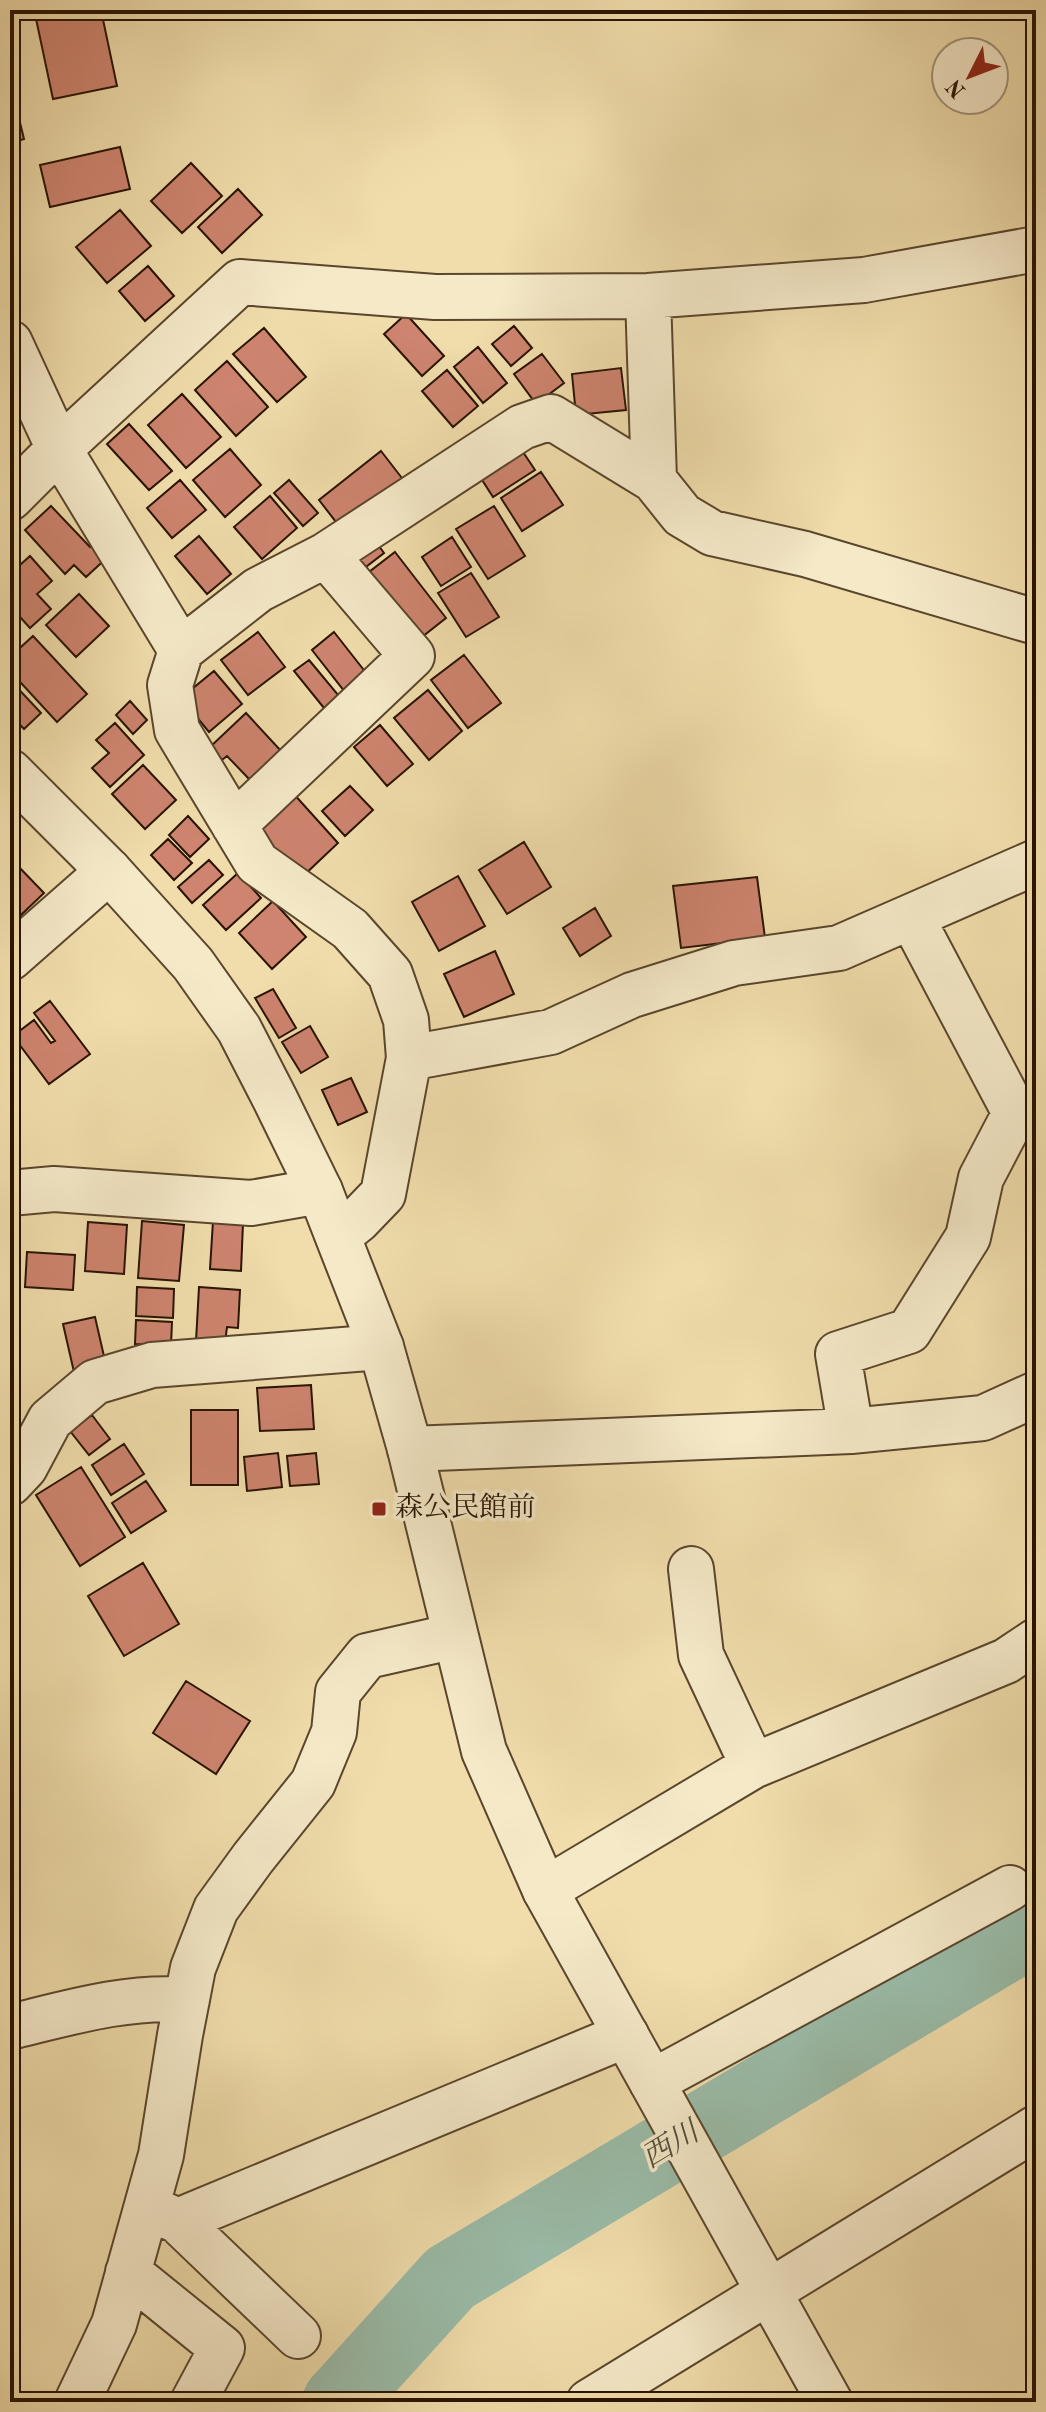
<svg xmlns="http://www.w3.org/2000/svg" width="1046" height="2412" font-family="'Old Standard TT','Noto Serif JP',serif">
<style>
.lines{fill:none;stroke-linecap:round;stroke-linejoin:round}
.river{stroke:#9abca9;stroke-width:72}
.building{fill:#ce846f;stroke:#281303;stroke-width:2}
.minor-casing{stroke:#5a462d;stroke-width:48}
.tertiary-casing{stroke:#5a462d;stroke-width:48}
.minor{stroke:#f5e9c8;stroke-width:44}
.tertiary{stroke:#f5e9c8;stroke-width:44}
.poi-dot{fill:#8f2418;stroke:#f5e9c8;stroke-width:3}
.labels{text-anchor:middle;dominant-baseline:central;stroke-width:7;stroke-linejoin:round;paint-order:stroke}
.poi-label{font-size:28px;fill:#281303;stroke:#f5e9c8;text-anchor:start}
.water-label{font-size:30px;font-style:italic;fill:#504e3d;stroke:#f5e9c8}
</style>
<rect width="100%" height="100%" fill="#f0ddab"/>
<filter id="stains"><feTurbulence type="fractalNoise" baseFrequency=".0025" numOctaves="4"/><feColorMatrix values="0 0 0 0 .2 0 0 0 0 .09 0 0 0 0 .02 0 0 0 .5 -.17"/></filter>
<radialGradient id="worn" r=".72"><stop offset=".6" stop-color="#630" stop-opacity="0"/><stop offset="1" stop-color="#630" stop-opacity=".3"/></radialGradient>
<g class="lines">
<!-- river -->
<path class="river" d="M338 2402 450 2278 1036 1928"/>
</g>
<!-- building -->
<path class="building" d="M54 10H101L117 86 53 99 35 14Z
M10 81 24 139 10 143Z
M120 147 130 189 50 207 40 165Z
M191 163 222 196 182 233 151 201Z
M238 189 262 215 222 253 198 227Z
M120 210 151 246 107 283 76 247Z
M148 266 174 296 145 321 119 291Z
M406 314 444 356 422 376 384 334Z
M514 326 532 348 511 366 492 344Z
M264 328 306 377 277 402 233 354Z
M478 347 507 383 483 403 454 367Z
M542 354 564 383 536 404 514 374Z
M227 361 268 407 236 436 195 390Z
M621 368 626 410 576 415 572 374Z
M447 370 478 406 453 427 422 391Z
M182 394 221 437 186 468 148 425Z
M129 424 172 471 149 490 107 444Z
M519 446 535 470 493 497 477 472Z
M230 449 261 485 225 517 193 480Z
M381 451 405 482 343 531 319 500Z
M541 472 563 505 522 531 501 498Z
M180 480 206 510 172 538 147 508Z
M289 480 318 513 303 526 274 493Z
M270 496 297 528 262 559 234 527Z
M51 506 90 547 98 538 112 553 86 577 74 565 65 574 25 530Z
M494 506 525 556 488 579 456 529Z
M199 536 231 574 207 594 175 556Z
M452 537 471 567 441 586 422 557Z
M376 542 384 553 358 573 350 563Z
M395 552 446 618 413 644 360 579Z
M30 556 52 581 37 594 51 609 30 628 10 606V574Z
M471 573 499 617 466 637 438 593Z
M79 594 109 626 76 657 46 625Z
M258 632 285 667 248 695 221 660Z
M334 632 367 674 345 692 312 650Z
M33 636 87 694 57 722 10 671V657Z
M464 655 501 703 468 728 431 680Z
M309 660 339 696 324 708 294 671Z
M214 671 242 704 209 732 181 698Z
M10 680 41 713 24 729 10 714Z
M428 690 462 731 429 760 394 718Z
M130 701 147 720 133 734 116 715Z
M246 713 282 752 251 781 227 756 222 760 210 747Z
M115 723 144 755 110 787 92 768 109 753 96 740Z
M380 725 413 764 387 786 354 747Z
M143 765 176 800 145 829 112 794Z
M350 786 373 810 345 836 322 811Z
M292 792 338 843 301 878 254 828Z
M188 816 209 839 190 857 169 835Z
M168 839 192 863 174 880 151 855Z
M524 842 551 887 507 914 479 870Z
M209 860 223 875 192 903 178 887Z
M17 865 44 893 21 915 10 903V871Z
M238 873 261 898 226 930 203 905Z
M458 876 485 926 439 951 412 902Z
M757 877 765 938 681 948 673 886Z
M273 901 306 937 272 969 239 933Z
M595 908 611 936 580 956 563 928Z
M495 951 514 994 464 1017 444 974Z
M273 989 296 1028 279 1038 255 998Z
M50 1001 90 1054 49 1084 13 1036 34 1020 51 1043 55 1041 34 1013Z
M310 1026 328 1057 301 1073 282 1042Z
M351 1078 367 1112 338 1125 322 1090Z
M142 1221 184 1225 179 1281 138 1278Z
M213 1221 243 1223 241 1271 210 1269Z
M88 1222 127 1225 124 1274 85 1271Z
M27 1252 75 1255 73 1290 25 1287Z
M137 1287 174 1289 173 1318 136 1316Z
M199 1287 240 1290 238 1328 227 1327 225 1343 196 1341Z
M95 1317 106 1365 74 1372 63 1324Z
M136 1320 172 1322 171 1345 135 1344Z
M10 1384 21 1430 10 1432Z
M311 1385 314 1429 260 1431 257 1388Z
M191 1410H238V1485H191Z
M92 1415 110 1439 89 1455 70 1431Z
M124 1444 144 1474 111 1495 92 1465Z
M278 1453 282 1487 247 1491 244 1457Z
M316 1453 319 1484 290 1486 287 1456Z
M81 1467 125 1537 80 1566 36 1495Z
M146 1481 166 1511 131 1533 112 1503Z
M143 1563 179 1624 124 1656 88 1596Z
M186 1681 250 1721 216 1774 153 1733Z"/>
<g class="lines">
<defs>
<path id="minor" d="M10 343 59 449 181 650
M654 480 682 515 712 533 805 554 1036 622
M10 498 59 449 240 282 435 297 648 296 864 280 1036 249
M234 825 412 656 326 555
M10 958 109 871
M409 1058 551 1032 632 995 734 963 839 948 1036 862
M10 1193 54 1189 251 1203 320 1191
M338 1236 358 1220 383 1194 409 1058 406 1020 390 974 350 929 257 863 177 730 170 685 181 650 258 590 326 555 522 427 551 417 654 480 648 296
M851 1431 838 1354 909 1331 968 1237 981 1178 1015 1113 912 918
M410 1449 851 1431 983 1418 1036 1394
M10 1483 25 1467 50 1420 95 1382 152 1365 381 1347
M691 1569 701 1655 753 1766
M545 1890 753 1766 1006 1661 1036 1641
M10 2027C68 2013 127 1995 187 2000
M652 2082 1010 1888
M156 2211 178 2221 298 2336
M178 2221 626 2035
M128 2272 222 2348 193 2402
M77 2402 114 2324 161 2155 180 2035 193 1968 216 1909 253 1858 313 1783 334 1732 338 1692 367 1656 455 1636
M589 2402 1036 2128"/>
<path id="tertiary" d="M10 772 109 871 193 964 239 1029 275 1099 320 1191 381 1347 410 1449 484 1751 545 1890 830 2402"/>
</defs>
<!-- minor casing -->
<use href="#minor" class="minor-casing"/>
<!-- tertiary casing -->
<use href="#tertiary" class="tertiary-casing"/>
<!-- minor -->
<use href="#minor" class="minor"/>
<!-- tertiary -->
<use href="#tertiary" class="tertiary"/>
</g>
<!-- markers -->
<rect class="poi-dot" x="371" y="1501" width="16" height="16" rx="4"/>
<g class="labels">
<!-- poi labels -->
<g class="poi-label">
<text x="395" y="1509">森公民館前</text>
</g>
<!-- water labels -->
<g class="water-label">
<text transform="translate(671 2146) rotate(-31)">西川</text>
</g>
</g>
<!-- margin -->
<rect width="1046" height="2412" fill="none" stroke="#f0ddab" stroke-width="40"/>
<rect x="12" y="12" width="1022" height="2388" fill="none" stroke="#281303" stroke-width="4"/>
<rect x="20" y="20" width="1006" height="2372" fill="none" stroke="#281303" stroke-width="2"/>
<!-- north arrow -->
<g transform="translate(970 76) rotate(228)"><circle r="38" fill="#f5e9c8" stroke="#a39379" stroke-width="2"/>
<path d="M0-6L14 30L0 20L-14 30Z" fill="#8f2418"/>
<text y="-12" font-size="22" font-weight="bold" text-anchor="middle" fill="#281303">N</text>
</g>
<rect width="100%" height="100%" filter="url(#stains)"/>
<rect width="100%" height="100%" fill="url(#worn)"/>
</svg>
